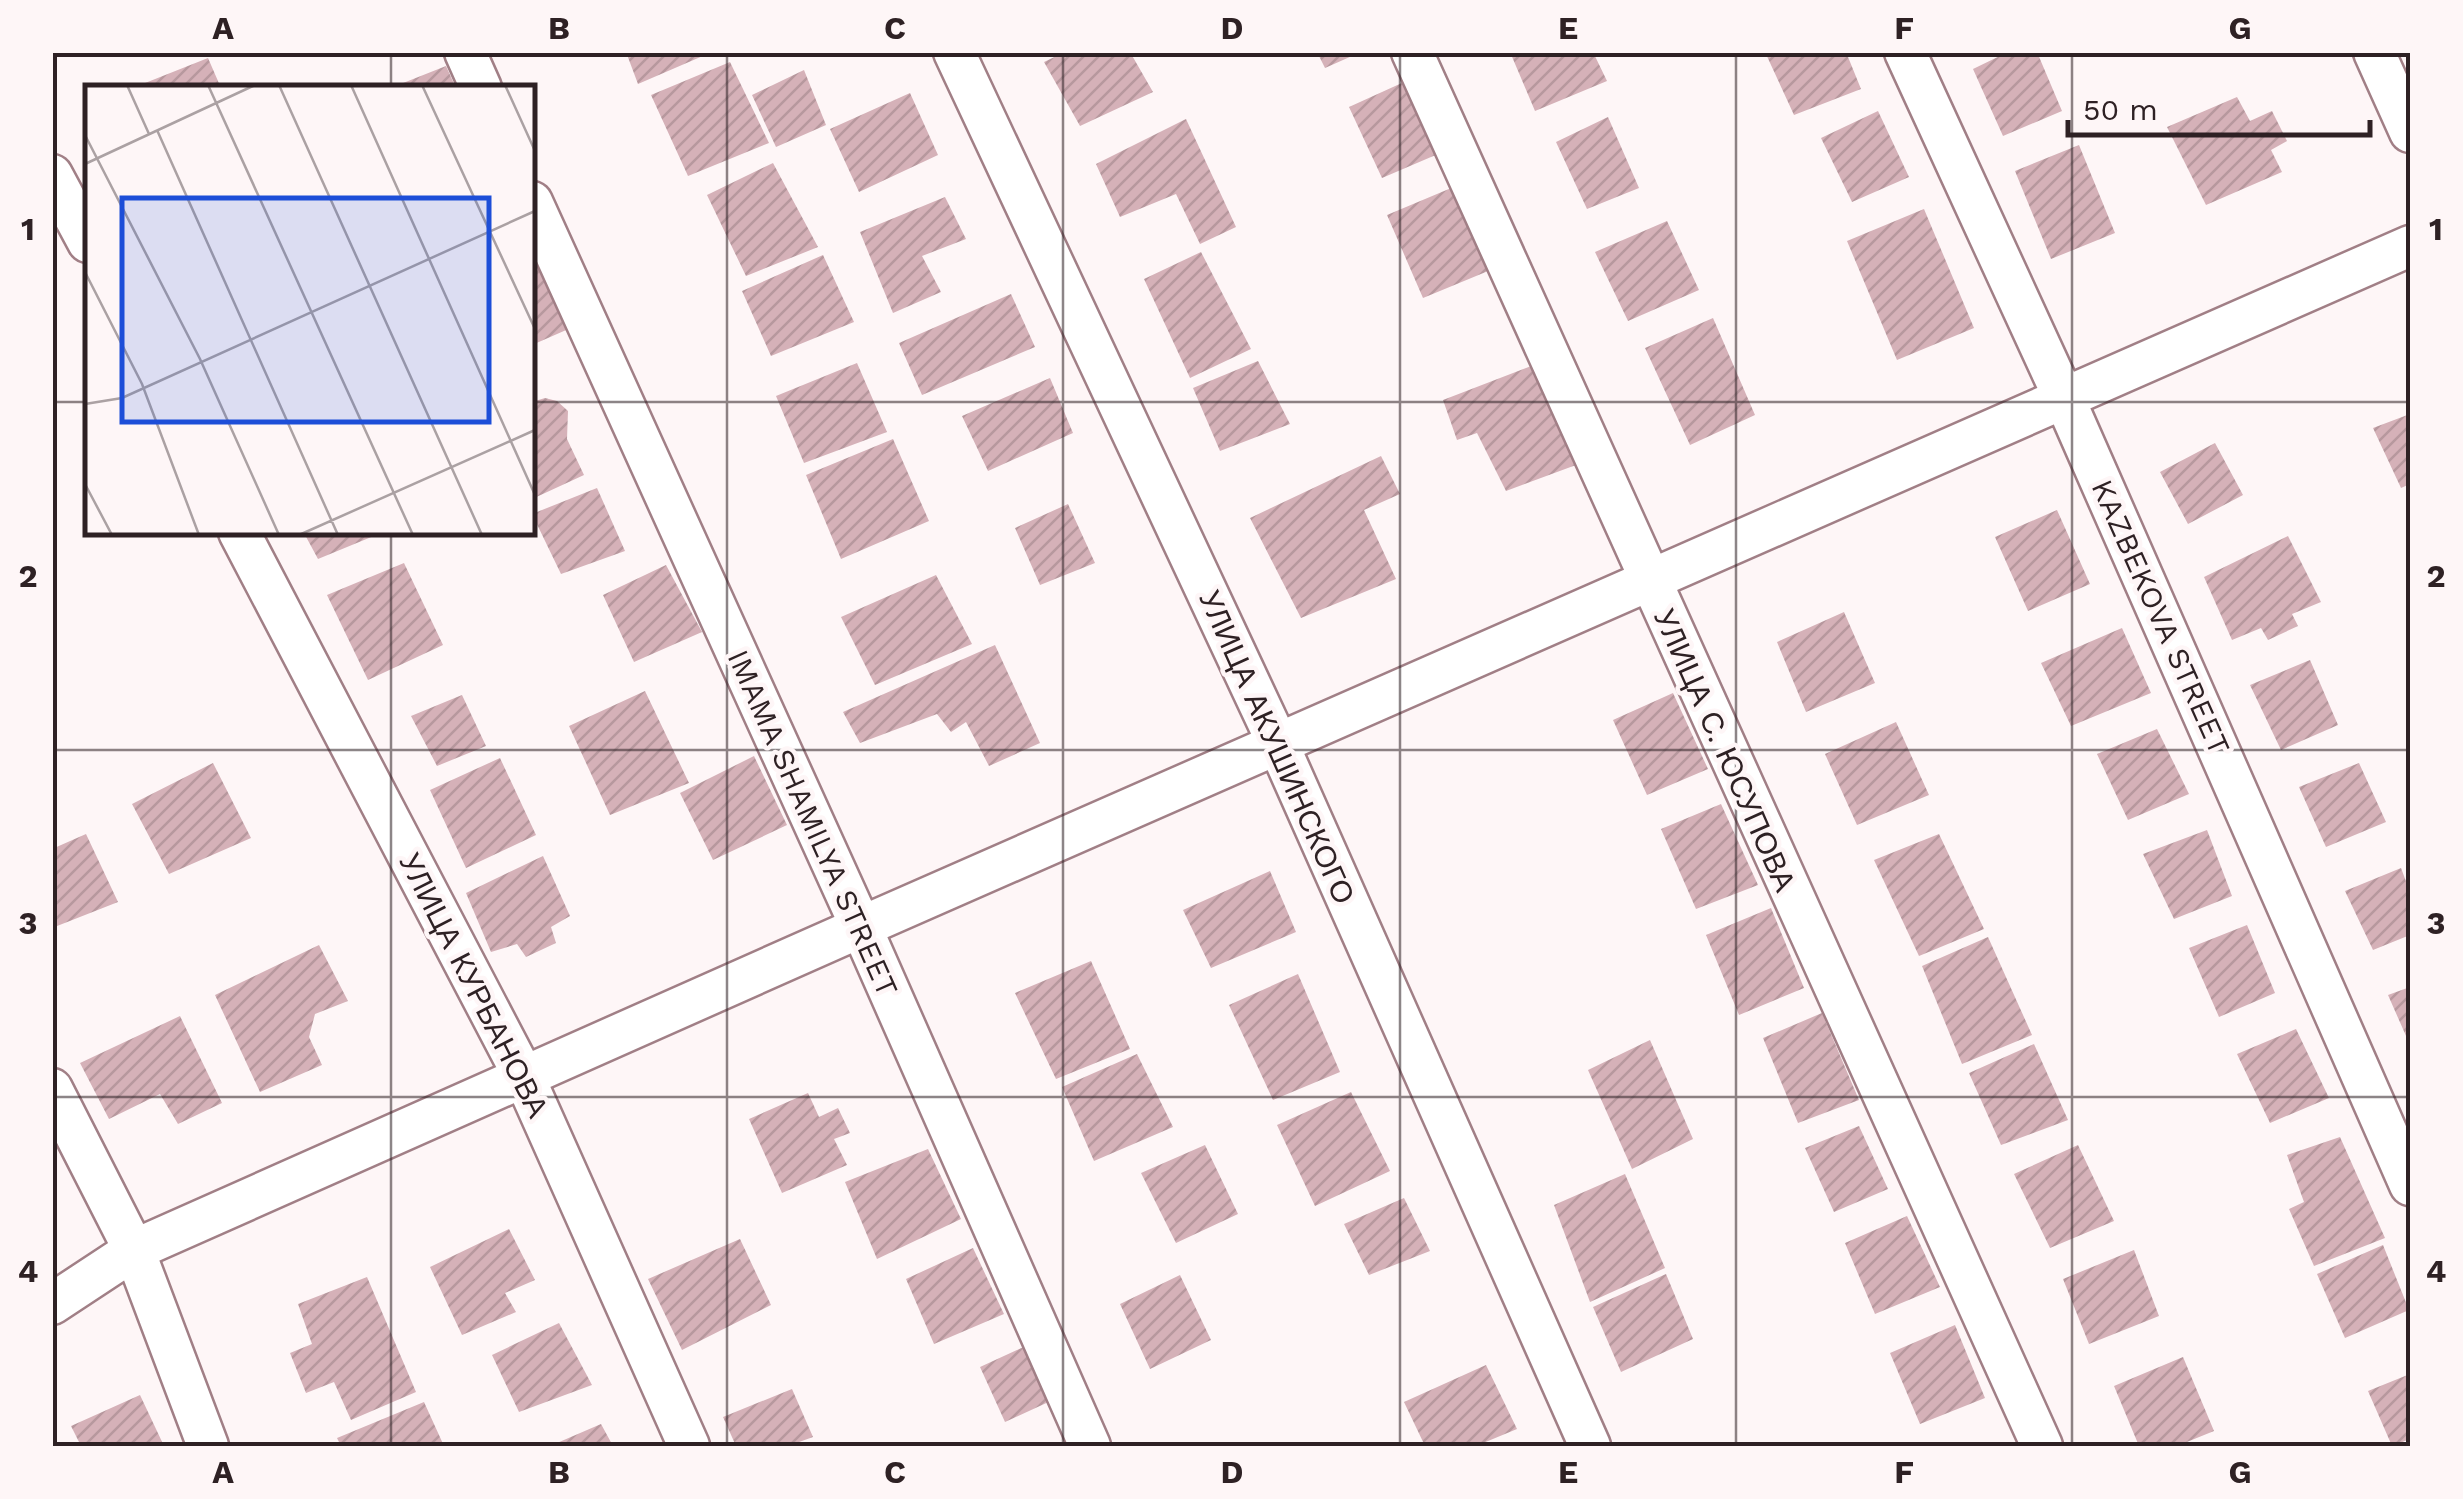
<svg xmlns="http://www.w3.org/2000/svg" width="2463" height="1499" font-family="'Work Sans',sans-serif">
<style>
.building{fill:url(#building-hatch)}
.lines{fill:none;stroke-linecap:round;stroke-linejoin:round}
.minor-casing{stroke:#a17f86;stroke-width:45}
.minor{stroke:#fff;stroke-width:40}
.grid{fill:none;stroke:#2e2124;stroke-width:2.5;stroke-opacity:0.55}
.labels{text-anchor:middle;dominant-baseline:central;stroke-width:9;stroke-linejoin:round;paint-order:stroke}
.street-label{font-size:30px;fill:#2e2124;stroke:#fef6f7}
.inset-road{fill:none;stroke:#aba1a3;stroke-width:2.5}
.view{fill:#1d4ed8;fill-opacity:0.15;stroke:#1d4ed8;stroke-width:5}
.inset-edge{fill:none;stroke:#2e2124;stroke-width:5}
.neatline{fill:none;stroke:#2e2124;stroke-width:4}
.grid-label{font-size:32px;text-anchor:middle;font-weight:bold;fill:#2e2124}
</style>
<defs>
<pattern id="building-hatch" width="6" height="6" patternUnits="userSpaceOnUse" patternTransform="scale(2.5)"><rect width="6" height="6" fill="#d5b1b8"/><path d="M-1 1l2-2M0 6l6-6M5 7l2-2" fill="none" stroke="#b7989e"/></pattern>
</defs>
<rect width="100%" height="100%" fill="#fef6f7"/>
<!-- building -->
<path class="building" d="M626 52H712L638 84Z
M1065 52H1130L1153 92 1080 126 1044 62Z
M1317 52H1361L1325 68Z
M1510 52H1593L1607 81 1535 111Z
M1765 52H1846L1861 89 1794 115Z
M2008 52H2037L2062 111 2003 136 1973 69Z
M208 58 221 88H135V87Z
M730 62 769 143 688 176 651 95Z
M446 66 456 88H393V87Z
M804 70 826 125 776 147 752 95Z
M1404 82 1438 154 1382 178 1349 107Z
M910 93 938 155 859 192 830 129Z
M2237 97 2250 121 2272 111 2287 141 2271 150 2282 172 2206 205 2167 127Z
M1878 111 1909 177 1852 202 1821 138Z
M1608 117 1639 188 1587 209 1556 142Z
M1186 119 1236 227 1200 244 1176 194 1120 217 1096 164Z
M2079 145 2115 233 2051 259 2015 171Z
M773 163 818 247 746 276 707 195Z
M1456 186 1493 269 1423 298 1387 215Z
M945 197 966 239 922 256 941 292 893 313 860 232Z
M1924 209 1974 328 1897 360 1847 241Z
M1667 221 1699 290 1628 321 1595 252Z
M532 248 573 327 532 345Z
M1201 252 1251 349 1190 378 1144 279Z
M823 255 854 322 771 356 742 291Z
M1011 294 1035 347 922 395 899 343Z
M1713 318 1755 415 1690 445 1645 348Z
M1258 361 1290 424 1220 451 1193 388Z
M857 363 887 432 804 463 776 396Z
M1534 365 1576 465 1506 491 1477 433 1457 440 1443 400Z
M1050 378 1073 433 988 471 962 416Z
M545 398 557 401 568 411 567 439 584 475 532 499V402Z
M2410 414V484L2401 488 2373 428Z
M893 439 929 521 841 559 806 475Z
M2215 443 2243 495 2188 524 2160 472Z
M1381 456 1400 494 1364 510 1396 579 1301 618 1250 518Z
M597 488 625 551 561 574 532 514Z
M1068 504 1095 563 1040 585 1015 528Z
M2057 510 2090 584 2028 611 1995 537Z
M304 533H381L318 559Z
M2288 536 2321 602 2292 614 2298 626 2268 640 2261 628 2232 640 2204 577Z
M404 563 443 645 368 680 327 595Z
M666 565 702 632 634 662 603 595Z
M936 575 972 644 875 685 841 617Z
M1844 612 1875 683 1806 712 1777 642Z
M2122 628 2151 693 2071 726 2041 663Z
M995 645 1040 743 989 766 966 722 951 732 937 714 860 743 843 712Z
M2310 660 2338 725 2281 750 2250 685Z
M645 691 689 783 610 815 569 726Z
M1673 693 1708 769 1647 795 1613 720Z
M462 695 486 746 437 766 411 716Z
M1896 722 1929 795 1857 825 1825 754Z
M2157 729 2189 794 2128 820 2097 754Z
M754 756 787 825 713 860 680 793Z
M500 758 536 835 466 868 430 790Z
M213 763 251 838 169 874 132 804Z
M2359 763 2386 822 2326 847 2299 787Z
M1721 804 1758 885 1696 909 1661 829Z
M2207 830 2232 896 2174 919 2143 854Z
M86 834 118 902 52 928V849Z
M1939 834 1984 929 1919 956 1874 860Z
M543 856 570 916 551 927 556 943 526 957 517 944 491 952 466 893Z
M2401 868 2410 892V935L2373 950 2345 891Z
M1270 871 1296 932 1211 968 1183 910Z
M1771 908 1804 988 1739 1015 1706 935Z
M2247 925 2275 993 2219 1017 2189 948Z
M1988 937 2032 1035 1962 1064 1922 966Z
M319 945 348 1001 315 1014 309 1037 322 1065 260 1092 215 995Z
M1091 961 1130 1049 1056 1079 1015 993Z
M1298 974 1340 1072 1273 1100 1229 1005Z
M2410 987V1045L2388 995Z
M1822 1013 1859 1100 1798 1123 1763 1038Z
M180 1016 222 1103 178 1124 160 1094 109 1119 80 1063Z
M2296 1029 2329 1098 2270 1123 2237 1054Z
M1650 1040 1693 1139 1632 1169 1588 1070Z
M2034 1044 2068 1120 2001 1145 1969 1073Z
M1137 1054 1173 1127 1094 1161 1062 1087Z
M1351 1092 1390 1171 1315 1206 1277 1125Z
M808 1093 819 1117 838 1108 850 1133 834 1139 847 1165 782 1193 749 1119Z
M1859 1126 1888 1189 1834 1212 1805 1148Z
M2340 1137 2385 1238 2314 1266 2289 1209 2304 1202 2287 1155Z
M1205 1145 1238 1214 1176 1243 1141 1173Z
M2078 1145 2114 1221 2050 1248 2014 1174Z
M928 1149 961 1219 877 1259 845 1182Z
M1625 1174 1665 1268 1590 1302 1554 1205Z
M1404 1198 1430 1251 1369 1275 1344 1224Z
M1907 1216 1940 1287 1875 1314 1845 1243Z
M509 1229 535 1280 505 1293 516 1312 462 1335 430 1267Z
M740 1239 771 1305 682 1350 648 1279Z
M2383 1245 2409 1310 2345 1338 2317 1274Z
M973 1248 1004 1314 934 1344 906 1279Z
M2134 1250 2159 1316 2089 1344 2063 1279Z
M1666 1274 1693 1339 1621 1372 1593 1307Z
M1180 1275 1211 1340 1150 1369 1120 1304Z
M367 1277 416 1392 351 1420 334 1382 306 1393 290 1353 312 1344 298 1304Z
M559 1323 592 1385 519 1412 492 1355Z
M1955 1325 1985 1398 1920 1424 1890 1353Z
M1030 1344 1055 1399 1005 1422 980 1367Z
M2183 1357 2214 1431 2177 1446H2139L2114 1386Z
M1486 1365 1517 1429 1476 1446H1425L1404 1402Z
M2410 1374V1439L2392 1446 2368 1391Z
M792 1389 813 1437 788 1446H736L723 1417Z
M140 1395 164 1446H81L71 1426Z
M424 1402 444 1446H341L337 1438Z
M601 1424 613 1446H550Z"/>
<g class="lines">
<defs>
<path id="minor" d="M465 52 481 88
M954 52 1278 744 1590 1446
M1412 52 2042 1446
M1905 52 2064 398 2410 1185
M2374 52 2410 132
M52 175 88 242
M532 202 861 927 1090 1446
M239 532 524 1077 689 1446
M52 1089 134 1250 208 1446
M52 1304 134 1250 861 927 2410 246"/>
</defs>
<!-- minor casing -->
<use href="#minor" class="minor-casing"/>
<!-- minor -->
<use href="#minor" class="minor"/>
</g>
<!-- grid -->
<path class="grid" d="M391 52V88M727 52V1446M1063 52V1446M1400 52V1446M1736 52V1446M2072 52V1446M52 402H88M532 402H2410M391 532V1446M52 750H2410M52 1097H2410"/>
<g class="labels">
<!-- street labels -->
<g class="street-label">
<text transform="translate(2161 617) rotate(66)">KAZBEKOVA STREET</text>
<text transform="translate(1277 747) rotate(66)">УЛИЦА АКУШИНСКОГО</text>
<text transform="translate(1725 750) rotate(66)">УЛИЦА С. ЮСУПОВА</text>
<text transform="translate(813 823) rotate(66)">IMAMA SHAMILYA STREET</text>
<text transform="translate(474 985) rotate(63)">УЛИЦА КУРБАНОВА</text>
</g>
</g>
<!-- overview -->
<g transform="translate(85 85)">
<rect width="450" height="450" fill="#fef6f7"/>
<path class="inset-road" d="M42 0 64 49M123 0 328 450M194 0 397 450M266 0 450 410M337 0 450 244M420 0 450 66M72 45 253 450M0 50 115 274 194 450M0 79 170 0M0 187 57 299 114 450M0 319 37 313 450 126M0 399 27 450M214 450 450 345"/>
<path class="view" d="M37 113H404V337H37Z"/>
<rect width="450" height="450" class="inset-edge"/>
</g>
<!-- border -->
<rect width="2463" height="1499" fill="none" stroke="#fef6f7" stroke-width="110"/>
<!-- scale -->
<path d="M2068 120v15h302v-15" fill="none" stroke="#2e2124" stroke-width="5"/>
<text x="2083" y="120" font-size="30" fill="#2e2124" stroke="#fef6f7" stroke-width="8" paint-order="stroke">50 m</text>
<rect x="55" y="55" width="2353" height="1389" class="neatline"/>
<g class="grid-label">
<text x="223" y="39">A</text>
<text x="559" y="39">B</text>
<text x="895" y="39">C</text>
<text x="1232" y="39">D</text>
<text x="1568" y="39">E</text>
<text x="1904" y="39">F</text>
<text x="2240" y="39">G</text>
<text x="28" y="240">1</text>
<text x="2436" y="240">1</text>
<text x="28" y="587">2</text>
<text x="2436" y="587">2</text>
<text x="28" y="934">3</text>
<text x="2436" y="934">3</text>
<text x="28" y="1282">4</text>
<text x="2436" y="1282">4</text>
<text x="223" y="1483">A</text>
<text x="559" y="1483">B</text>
<text x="895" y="1483">C</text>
<text x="1232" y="1483">D</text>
<text x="1568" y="1483">E</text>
<text x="1904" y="1483">F</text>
<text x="2240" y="1483">G</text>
</g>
</svg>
